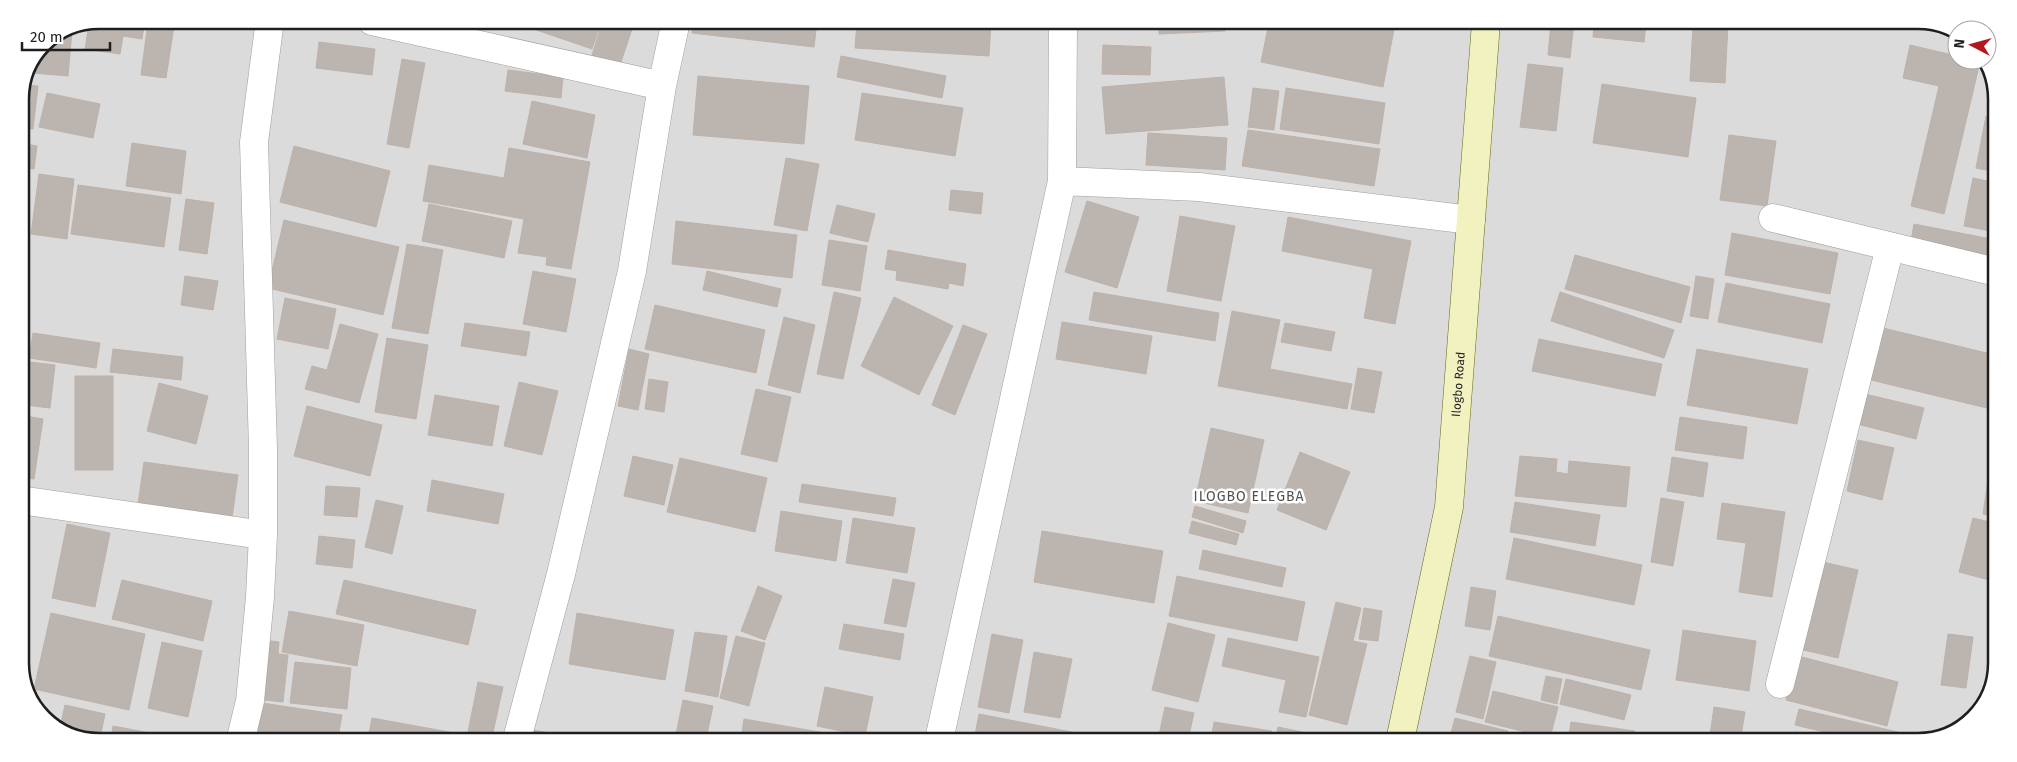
<svg xmlns="http://www.w3.org/2000/svg" width="2017" height="762" font-family="'Fira Sans',sans-serif">
<style>
.residential{fill:#dcdbdb}
.building{fill:#bbb4af;stroke:#beb2aa}
.lines{fill:none;stroke-linecap:round;stroke-linejoin:round}
.street-casing{stroke:#9f9f9f;stroke-width:29}
.secondary-casing{stroke:#646912;stroke-width:29}
.street{stroke:#fff;stroke-width:28}
.secondary{stroke:#f2f2c0;stroke-width:28}
.labels{text-anchor:middle;dominant-baseline:central;stroke-width:5;stroke-linejoin:round;paint-order:stroke}
.street-label{font-size:12px;fill:#1e1e1e;stroke:#fff}
.neighbourhood-label{font-size:14px;letter-spacing:1px;fill:#515151;stroke:#fff}
.rim{fill:none;stroke:#1e1e1e;stroke-width:2.5}
</style>
<rect width="100%" height="100%" fill="#eeebe6"/>
<!-- residential -->
<path class="residential" d="M99 20 1944 24 1957 34V60H1984L1997 94 1993 689 1962 728 1918 742 73 738 37 711 20 668V94L43 43Z"/>
<!-- building -->
<path class="building" d="M99 20H145L142 39 123 36 120 54 85 49 89 24Z
M510 21H602L592 49Z
M603 21 634 23 620 65 592 55Z
M693 21 817 22 814 47 692 33Z
M148 22 174 26 166 78 141 75Z
M857 22H991L989 56 855 48Z
M1159 22 1225 23V31L1159 34Z
M1269 23 1395 24 1383 87 1261 62Z
M1551 23H1574L1570 58 1548 55Z
M1594 23 1646 24 1644 42 1593 37Z
M1693 24H1728L1725 83 1690 81Z
M72 31 68 76 33 73 34 65 43 43Z
M319 42 375 49 372 75 316 68Z
M1103 45 1151 47 1150 75 1102 74Z
M1910 45 1957 56V60L1980 62 1944 214 1911 206 1939 86 1903 78Z
M841 56 946 76 942 98 837 77Z
M402 59 425 63 409 148 387 144Z
M1528 64 1563 68 1556 131 1520 127Z
M508 70 563 77 561 98 505 91Z
M698 76 809 86 804 144 693 135Z
M1224 77 1228 125 1106 134 1102 87Z
M1602 84 1696 98 1688 157 1593 143Z
M24 85 38 86 33 129 20 128V94Z
M1253 88 1279 91 1274 130 1248 127Z
M1286 88 1385 103 1379 144 1280 129Z
M47 93 100 104 93 138 39 127Z
M862 93 963 108 955 156 855 140Z
M532 101 595 115 587 158 523 144Z
M1986 116 1997 118 1996 172 1976 168Z
M1248 130 1380 149 1374 186 1242 166Z
M1148 133 1227 138 1225 170 1146 165Z
M1729 135 1776 141 1767 206 1720 200Z
M20 143 37 146 34 169 20 167Z
M132 143 186 151 181 194 126 186Z
M294 146 390 171 376 227 280 202Z
M509 148 590 162 571 269 546 265 547 257 518 253 524 219 423 201 429 165 504 178Z
M786 158 819 164 807 231 774 225Z
M20 172 27 174 20 211Z
M39 174 74 179 67 239 31 234Z
M1973 178 1996 183V232L1964 226Z
M78 185 171 198 164 247 71 234Z
M951 190 983 193 981 214 949 210Z
M186 199 214 203 207 254 179 250Z
M1087 201 1139 217 1117 288 1065 272Z
M429 204 512 221 504 258 422 241Z
M837 205 875 214 868 242 830 233Z
M1180 216 1235 226 1221 301 1167 291Z
M1288 217 1411 241 1395 324 1364 318 1373 269 1282 251Z
M284 220 399 247 383 315 268 288Z
M676 221 797 235 792 278 672 264Z
M1914 224 1996 240V264L1910 247Z
M1732 233 1838 253 1830 294 1725 275Z
M829 240 867 246 860 291 822 285Z
M407 244 443 250 428 334 392 328Z
M888 250 966 264 963 286 949 283 948 289 896 280 897 271 885 269Z
M1575 255 1690 287 1681 323 1565 289Z
M533 271 576 279 566 332 523 324Z
M707 271 781 289 777 307 703 290Z
M185 276 218 281 213 310 181 305Z
M1696 276 1714 279 1708 319 1690 316Z
M1726 283 1830 304 1822 343 1718 322Z
M834 292 861 298 843 379 817 374Z
M1094 292 1219 313 1215 341 1089 320Z
M1560 292 1674 330 1664 358 1551 321Z
M894 297 953 326 919 395 861 366Z
M285 298 336 309 328 349 277 339Z
M655 305 765 330 756 373 645 349Z
M1232 311 1280 320 1270 369 1352 384 1347 409 1218 386Z
M784 317 815 325 800 393 768 385Z
M1062 322 1152 336 1146 374 1056 359Z
M465 323 530 332 526 356 461 346Z
M1285 323 1335 332 1331 351 1281 342Z
M340 324 378 334 359 403 305 389 312 366 327 370Z
M963 325 987 334 955 415 932 405Z
M1883 328 1995 355V410L1871 380Z
M33 333 100 343 96 368 29 358Z
M387 338 428 345 416 419 375 412Z
M1539 339 1662 364 1655 396 1532 371Z
M113 349 183 357 181 380 110 372Z
M629 349 649 354 638 410 618 406Z
M1697 349 1808 369 1797 424 1687 405Z
M30 362 55 365 50 408 25 405Z
M1358 368 1382 372 1374 413 1351 409Z
M75 376H113V470H75Z
M649 379 668 382 664 412 645 409Z
M519 382 558 391 542 455 504 446Z
M159 383 208 396 196 444 147 431Z
M756 389 791 397 777 462 741 454Z
M1865 394 1924 408 1916 439 1857 424Z
M435 395 499 406 492 446 428 435Z
M307 406 382 425 370 476 294 456Z
M20 415 43 419 34 479 20 477Z
M1680 417 1747 427 1743 459 1675 450Z
M1211 428 1264 440 1248 513 1195 501Z
M1858 440 1894 448 1882 500 1847 491Z
M1300 452 1350 472 1326 530 1277 510Z
M633 456 673 465 664 505 624 496Z
M1520 456 1557 459 1556 472 1568 474 1569 461 1630 467 1626 507 1515 496Z
M1672 457 1708 463 1703 497 1667 491Z
M680 458 767 478 755 532 667 512Z
M1991 459H1994V516L1983 514Z
M144 462 238 475 232 518 138 504Z
M432 480 504 494 498 524 427 511Z
M802 484 896 498 893 516 799 502Z
M326 486 360 488 357 517 324 515Z
M1661 498 1684 502 1673 566 1651 562Z
M376 500 403 506 392 554 365 547Z
M1515 502 1600 515 1595 546 1510 532Z
M1722 503 1785 512 1772 597 1739 592 1746 543 1717 539Z
M1195 506 1246 521 1243 533 1192 517Z
M20 510 30 511 26 563 20 562Z
M781 511 842 521 836 561 775 551Z
M853 518 915 528 907 573 846 563Z
M1973 518 1994 523V562L1989 580 1959 572Z
M1192 521 1239 534 1236 545 1189 533Z
M67 524 110 533 95 607 52 598Z
M1042 531 1163 551 1154 603 1034 582Z
M319 536 355 540 352 568 316 564Z
M1514 538 1642 565 1634 605 1506 579Z
M1203 550 1286 568 1282 587 1199 569Z
M1818 561 1858 570 1838 658 1799 649Z
M1177 576 1305 602 1297 641 1169 616Z
M893 579 915 583 906 627 884 623Z
M122 580 212 601 203 641 112 619Z
M344 580 476 610 468 645 336 614Z
M758 586 782 596 765 640 741 631Z
M1471 587 1496 591 1490 630 1465 626Z
M20 602 29 603 24 648 20 647Z
M1336 602 1361 608 1353 641 1367 644 1347 725 1309 715Z
M1364 608 1382 611 1378 641 1359 639Z
M289 611 364 625 357 666 282 652Z
M51 613 145 634 129 710 34 689Z
M577 613 674 630 665 680 569 664Z
M1498 616 1650 650 1641 690 1489 656Z
M1168 623 1215 635 1198 702 1152 690Z
M844 624 904 634 900 660 839 649Z
M1683 630 1756 641 1749 691 1676 680Z
M695 632 727 636 718 697 685 691Z
M992 634 1023 640 1009 713 978 707Z
M1948 634 1973 637 1966 688 1941 685Z
M736 636 765 643 749 706 720 698Z
M1228 638 1319 657 1306 717 1279 712 1286 680 1222 666Z
M263 640 279 642 278 654 288 655 283 702 256 699Z
M162 642 202 651 188 717 148 708Z
M1034 652 1072 659 1060 718 1024 712Z
M1470 656 1496 662 1483 719 1456 712Z
M1798 656 1898 682 1887 726 1786 700Z
M295 662 351 668 347 709 290 703Z
M1546 676 1562 679 1557 704 1541 700Z
M1566 679 1631 695 1624 720 1560 704Z
M478 682 503 687 492 737 468 732Z
M825 687 873 697 865 736 817 726Z
M1493 691 1558 707 1550 738 1485 722Z
M683 700 713 706 706 739H675Z
M262 703 342 715 338 738H300L258 731Z
M65 705 105 714 100 738H73L60 728Z
M1165 707 1194 713 1188 740H1158Z
M1714 707 1745 712 1740 742H1709Z
M1799 709 1915 736 1914 742H1867L1795 725Z
M979 714 1108 739V740H974Z
M372 718 460 734 459 739 368 738Z
M1455 718 1508 731 1506 741H1449Z
M744 719 866 740 741 739Z
M1214 722 1272 731 1271 740H1211Z
M1571 722 1635 731 1633 741H1568Z
M113 726 176 738H111Z
M1278 727 1326 737 1325 741 1275 740Z
M532 730 556 734 555 739H531Z
M1795 732 1843 742H1793Z"/>
<g class="lines">
<defs>
<path id="street" d="M372 21 662 86
M1062 181 1199 187 1471 220
M1773 218 1996 272
M20 500 263 535
M1780 684 1890 247
M241 738 250 701 260 597 263 535V449L254 142 270 20
M517 739 561 574 632 271 662 86 676 21
M939 740 1062 181 1063 22"/>
<g id="secondary">
<path id="s1" d="M1400 741 1449 507 1486 23"/>
</g>
</defs>
<!-- street casing -->
<use href="#street" class="street-casing"/>
<!-- secondary casing -->
<use href="#secondary" class="secondary-casing"/>
<!-- street -->
<use href="#street" class="street"/>
<!-- secondary -->
<use href="#secondary" class="secondary"/>
</g>
<g class="labels">
<!-- street labels -->
<g class="street-label">
<text stroke="none"><textPath href="#s1" startOffset="362">Ilogbo Road</textPath></text>
</g>
<!-- neighbourhood labels -->
<g class="neighbourhood-label">
<text x="1249" y="496">ILOGBO ELEGBA</text>
</g>
</g>
<!-- crop -->
<path d="M0 0H2017V762H0ZM99 29H1918A70 70 0 0 1 1988 99V663A70 70 0 0 1 1918 733H99A70 70 0 0 1 29 663V99A70 70 0 0 1 99 29Z" fill="#fff" fill-rule="evenodd"/>
<path class="rim" d="M99 29H1918A70 70 0 0 1 1988 99V663A70 70 0 0 1 1918 733H99A70 70 0 0 1 29 663V99A70 70 0 0 1 99 29Z"/>
<!-- north arrow -->
<g transform="translate(1972 45) rotate(276)"><circle r="24" fill="#ffffff" stroke="#a5a5a5"/>
<path d="M0-4L9 19L0 12L-9 19Z" fill="#b51720"/>
<text y="-8" font-size="14" font-weight="bold" text-anchor="middle" fill="#1e1e1e">N</text>
</g>
<!-- scale -->
<path d="M22 42v8h88v-8" fill="none" stroke="#1e1e1e" stroke-width="2.5"/>
<text x="30" y="42" font-size="15" fill="#1e1e1e" stroke="#ffffff" stroke-width="4" paint-order="stroke">20 m</text>
</svg>
